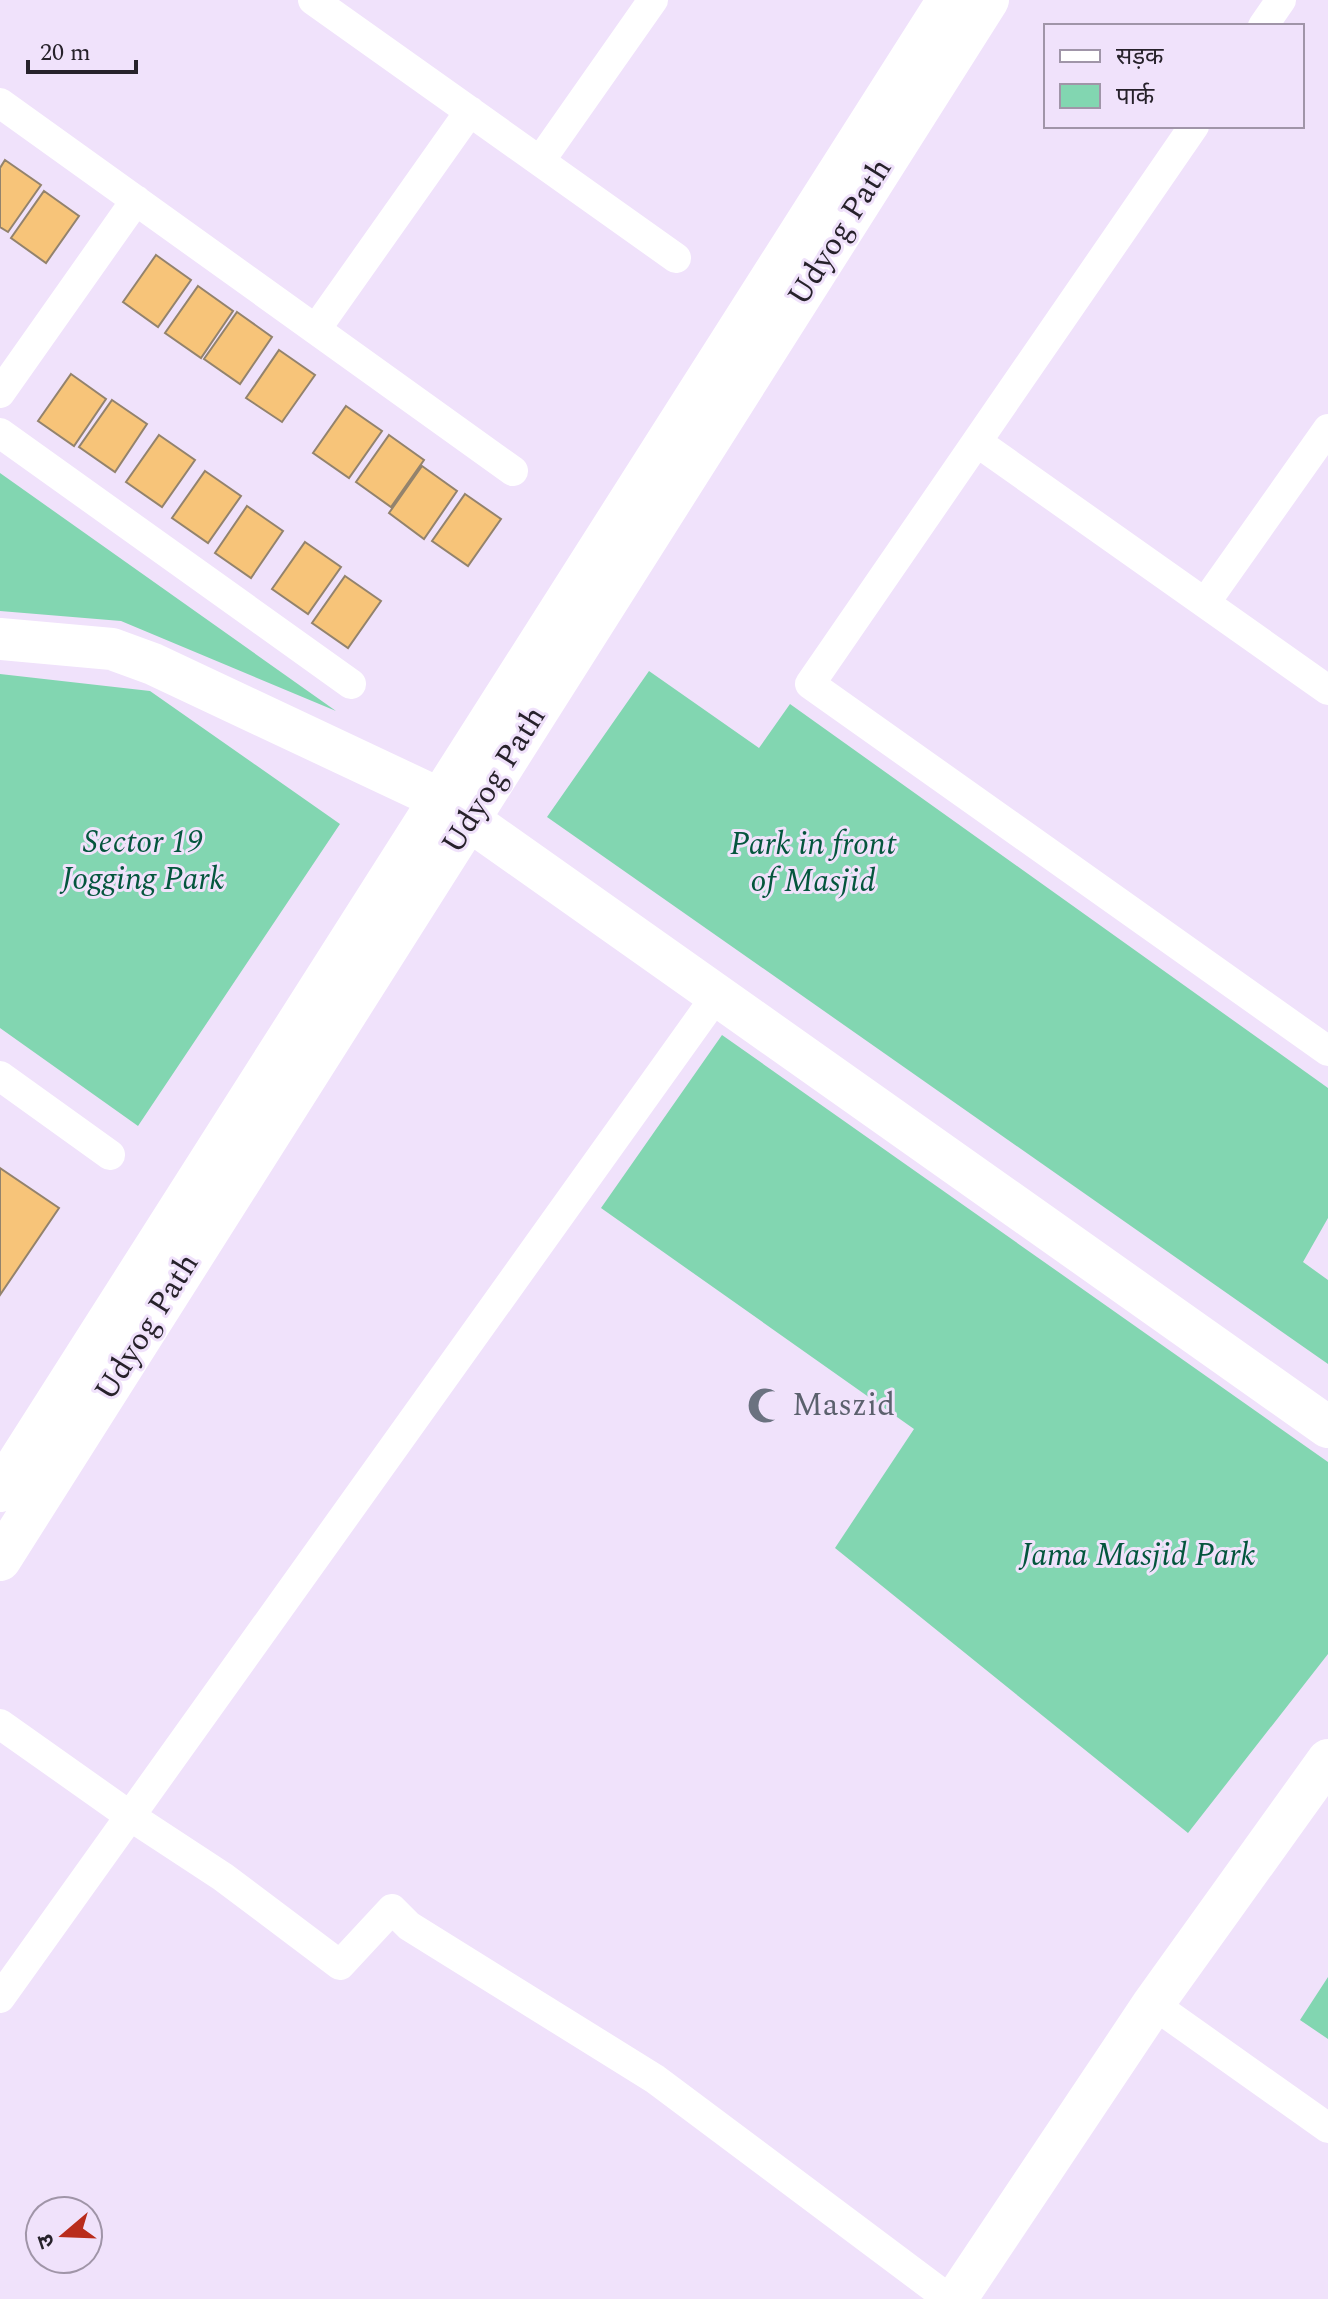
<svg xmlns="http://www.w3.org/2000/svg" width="1328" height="2299" font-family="Spectral,'Noto Sans Devanagari',serif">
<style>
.green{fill:#82d6b1}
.building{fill:#f7c479;stroke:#93836d;stroke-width:2}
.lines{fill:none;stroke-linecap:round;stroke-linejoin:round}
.street{stroke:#fff;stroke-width:30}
.secondary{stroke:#fff;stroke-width:42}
.labels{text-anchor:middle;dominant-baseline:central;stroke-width:6;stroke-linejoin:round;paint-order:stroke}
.street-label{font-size:32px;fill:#27222b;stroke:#f0e2fb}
.park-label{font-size:32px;font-style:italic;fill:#04563d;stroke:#f0e2fb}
.worship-label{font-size:32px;fill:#5b616d;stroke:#f0e2fb;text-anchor:start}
</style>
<rect width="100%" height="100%" fill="#f0e2fb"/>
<!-- green -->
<path class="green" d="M0 473 336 711 121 621 0 611Z
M649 671 759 748 790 704 1328 1088V1218L1303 1262 1328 1280V1364L547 817Z
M0 674 150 691 340 824 138 1126 0 1028Z
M722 1035 1328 1462V1654L1188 1833 835 1548 914 1429 601 1208Z
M1328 1977V2039L1300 2020Z"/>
<!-- building -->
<path class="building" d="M5 160 41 185 8 232 0 227V168Z
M44 191 79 216 46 263 11 238Z
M156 255 191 280 158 327 123 302Z
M198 286 233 311 201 358 165 333Z
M237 312 272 337 240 384 204 359Z
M279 350 315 375 282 422 246 398Z
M71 374 106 399 74 446 38 421Z
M112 400 147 424 115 472 79 447Z
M346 406 382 431 349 478 313 453Z
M159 435 195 460 162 507 126 482Z
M389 435 424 460 391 507 356 482Z
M422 466 457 491 424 539 389 513Z
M205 471 241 496 208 543 172 518Z
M465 494 501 519 468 566 432 541Z
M247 506 283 531 251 578 215 553Z
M305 542 341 567 308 614 272 589Z
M345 576 381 601 348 648 312 623Z
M0 1168 59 1208 0 1295Z"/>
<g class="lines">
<!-- street -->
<path class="street" d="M313 0 676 258
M1263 26 1281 0
M0 103 513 471
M1194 126 810 684 1328 1051
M540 161 653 0
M316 329 470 111
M0 393 136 200
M0 433 351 684
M977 442 1328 690
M1205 603 1328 429
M0 1076 110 1155
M0 1724 130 1816 223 1877 340 1965 392 1909 409 1926 655 2079 949 2299
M0 1998 717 995
M1153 2004 1328 2128"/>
<!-- secondary -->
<path class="secondary" d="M0 639 112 649 153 664 440 799
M469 820 1328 1427
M0 1491 948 0
M0 1560 988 0
M956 2299 1153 2004 1328 1760"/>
</g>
<!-- icons -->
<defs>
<symbol id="mosque-bare" viewBox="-9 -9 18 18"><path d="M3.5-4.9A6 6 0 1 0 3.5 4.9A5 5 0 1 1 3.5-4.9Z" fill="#6b7280" stroke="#f0e2fb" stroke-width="2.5" paint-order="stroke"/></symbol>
</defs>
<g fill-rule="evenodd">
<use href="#mosque-bare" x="740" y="1380" width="51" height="51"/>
</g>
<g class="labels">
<!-- street labels -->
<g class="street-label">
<text transform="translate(840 232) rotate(-58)">Udyog Path</text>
<text transform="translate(494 780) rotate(-58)">Udyog Path</text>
<text transform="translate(147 1327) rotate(-58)">Udyog Path</text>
</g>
<!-- park labels -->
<g class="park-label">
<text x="143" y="842">Sector 19<tspan x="143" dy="37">Jogging Park</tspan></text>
<text x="813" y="844">Park in front<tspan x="813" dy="37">of Masjid</tspan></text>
<text x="1138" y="1555">Jama Masjid Park</text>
</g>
<!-- worship labels -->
<g class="worship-label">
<text x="792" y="1405">Maszid</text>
</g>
</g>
<!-- legend -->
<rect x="1044" y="24" width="260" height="104" fill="#f0e2fb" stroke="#a095a8" stroke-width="2"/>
<rect x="1060" y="50" width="40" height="12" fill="#ffffff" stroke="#a095a8" stroke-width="2"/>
<text x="1116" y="64" font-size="24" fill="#27222b">सड़क</text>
<rect x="1060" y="84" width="40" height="24" fill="#82d6b1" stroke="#a095a8" stroke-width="2"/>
<text x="1116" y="104" font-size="24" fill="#27222b">पार्क</text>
<!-- north arrow -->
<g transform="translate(64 2235) rotate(251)"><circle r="38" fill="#f0e2fb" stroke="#a095a8" stroke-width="2"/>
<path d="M0-6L14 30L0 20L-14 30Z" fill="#b92c1c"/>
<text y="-12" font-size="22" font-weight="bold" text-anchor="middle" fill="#27222b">उ</text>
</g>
<!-- scale -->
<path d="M28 60v12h108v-12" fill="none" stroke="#27222b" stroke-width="4"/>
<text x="40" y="60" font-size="24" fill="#27222b" stroke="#f0e2fb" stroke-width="6" paint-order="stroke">20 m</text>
</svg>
